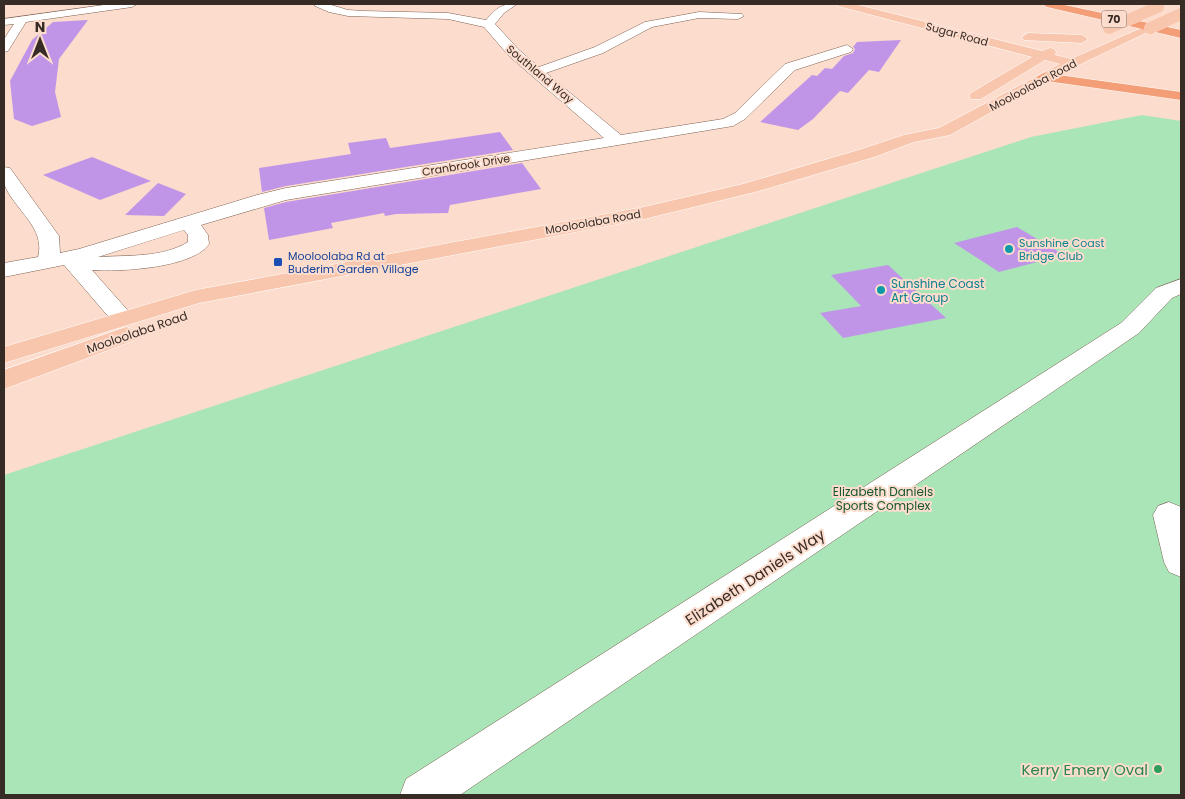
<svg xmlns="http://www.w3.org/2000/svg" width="1185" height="799" font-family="Poppins,sans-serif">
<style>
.green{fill:#aae5b8}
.building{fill:#c095e8}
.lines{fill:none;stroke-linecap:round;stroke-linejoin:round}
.minor-casing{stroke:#7c6153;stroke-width:1}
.major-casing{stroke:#fff;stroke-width:1}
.highway-casing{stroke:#fff;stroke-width:1}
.minor{fill:#fff;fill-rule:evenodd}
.major{fill:#f8c5ad;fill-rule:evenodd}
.highway{fill:#f39e77;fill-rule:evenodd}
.major-bridge-casing{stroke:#fff;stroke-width:12;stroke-linecap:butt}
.major-bridge{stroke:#f8c5ad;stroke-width:12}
.culture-dot{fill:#0f9aa8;stroke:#fcdccc;stroke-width:2}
.transit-dot{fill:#1a4fb4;stroke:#fcdccc;stroke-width:2}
.leisure-dot{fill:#2e9e5b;stroke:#fcdccc;stroke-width:2}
.labels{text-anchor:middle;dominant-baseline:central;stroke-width:4;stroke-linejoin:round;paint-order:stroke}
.shield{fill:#fcdccc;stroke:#726057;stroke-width:1}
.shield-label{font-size:11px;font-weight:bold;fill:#372b25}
.far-street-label{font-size:11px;fill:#372b25;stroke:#fcdccc}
.far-culture-label{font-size:11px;fill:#0d838f;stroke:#fcdccc;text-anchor:start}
.far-transit-label{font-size:11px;fill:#164399;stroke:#fcdccc;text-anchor:start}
.culture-label{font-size:12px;fill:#0d838f;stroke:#fcdccc;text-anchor:start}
.street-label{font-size:12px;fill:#372b25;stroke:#fcdccc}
.park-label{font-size:12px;fill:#17572f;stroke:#fcdccc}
.near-street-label{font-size:15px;fill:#372b25;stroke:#fcdccc}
.near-leisure-label{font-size:15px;fill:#27864d;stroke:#fcdccc;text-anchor:end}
</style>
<rect width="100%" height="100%" fill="#fcdccc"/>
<!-- green -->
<path class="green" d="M1142 115 1181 121V795H4V475L1031 137Z"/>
<!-- building -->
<path class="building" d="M88 20 59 59 55 92 61 117 32 126 14 119 10 81 32 40 53 22Z
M901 40 879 72 869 70 848 93 840 91 813 119 798 130 760 122 812 75 817 76 825 68 832 69 844 56 853 53 855 49 853 47 857 42Z
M500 132 513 150 286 186 262 192 259 168 351 154 348 143 386 138 390 148Z
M92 157 151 181 100 200 43 175Z
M522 163 541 189 450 205 448 213 396 214 385 216 384 213 331 223 333 228 269 240 264 208 286 202Z
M158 183 186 194 164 216 125 215Z
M1017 227 1064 255 999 272 954 243Z
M888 265 946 318 843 338 820 313 861 306 831 275Z"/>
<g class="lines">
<defs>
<path id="minor" d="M111 4H137L132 7 26 22 8 51 4 52V39L14 24 4 25V19Z
M314 4H328L348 10 364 11 448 13 486 20C497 8 500 4 517 4L504 13 495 24 519 50 539 67 595 47 645 22 699 12 742 14 744 16 738 19 699 18 652 27 603 53 546 73 621 135 723 119 735 113 785 64 847 45 853 49 851 52 795 70 745 119 733 126 286 200 201 225 208 235 209 244C193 268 120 272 92 270L130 313 134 318 130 323 122 325 114 323 64 265 4 277V263L38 257C46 228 15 210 5 186 2 181 4 172 4 167L10 168 59 236 60 253 79 249 257 195 286 188 604 138 509 56 484 27 448 19 348 16 329 12 315 6ZM184 230 188 235V242C162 258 128 255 98 257Z
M1181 279V294L1172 298 1139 333 460 795H400L406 779 1121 323 1156 288Z
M1169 502 1181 507V577L1169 572 1164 562 1153 515 1158 506Z"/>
<path id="major" d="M837 4H854L1042 51 1050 48 1054 49 1056 52 1055 55 1071 59 1146 26 1150 24 1156 28 1060 74 950 135 914 142 874 157 755 192 644 219 199 303 4 363V347L196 290 644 207 743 184 862 149 904 135 939 128 1060 64 1045 60 981 99H971L969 96 971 93 1032 57 838 6Z
M1028 33 1082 35 1088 39 1082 43 1024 40 1022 37Z
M126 327 135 330 138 335 135 340 4 389V370Z"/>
<path id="highway" d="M1042 4H1060L1181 30V38L1047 7Z
M1044 73 1181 92V100L1039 80 1037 77Z"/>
</defs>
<!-- minor casing -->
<use href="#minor" class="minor-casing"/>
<!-- major casing -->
<use href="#major" class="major-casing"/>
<!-- highway casing -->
<use href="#highway" class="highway-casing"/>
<!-- minor -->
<use href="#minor" class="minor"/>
<!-- major -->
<use href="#major" class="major"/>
<!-- highway -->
<use href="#highway" class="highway"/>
<defs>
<path id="major-bridge" d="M1109 28 1158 7
M1150 28 1181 14"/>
</defs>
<!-- major-bridge casing -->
<use href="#major-bridge" class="major-bridge-casing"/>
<!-- major-bridge -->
<use href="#major-bridge" class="major-bridge"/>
</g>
<!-- markers -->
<g class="culture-dot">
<circle cx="1009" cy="249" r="5"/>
<circle cx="881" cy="290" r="5"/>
</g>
<rect class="transit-dot" x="273" y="257" width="10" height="10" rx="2.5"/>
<circle class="leisure-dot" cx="1158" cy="769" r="5"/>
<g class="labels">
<!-- shield labels -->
<rect class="shield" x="1101.5" y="10.5" width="25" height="17" rx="4"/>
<g class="shield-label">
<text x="1114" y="19">70</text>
</g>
<!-- far-street labels -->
<g class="far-street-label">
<text transform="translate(957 34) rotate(15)">Sugar Road</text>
<text transform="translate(540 74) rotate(40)">Southland Way</text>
<text transform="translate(1033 85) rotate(-28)">Mooloolaba Road</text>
<text transform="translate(466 165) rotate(-9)">Cranbrook Drive</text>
<text transform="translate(593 222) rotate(-10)">Mooloolaba Road</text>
</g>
<!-- far-culture labels -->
<g class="far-culture-label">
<text x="1019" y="243">Sunshine Coast<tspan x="1019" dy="13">Bridge Club</tspan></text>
</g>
<!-- far-transit labels -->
<g class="far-transit-label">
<text x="288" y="256">Mooloolaba Rd at<tspan x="288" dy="13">Buderim Garden Village</tspan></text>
</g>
<!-- culture labels -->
<g class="culture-label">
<text x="891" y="283">Sunshine Coast<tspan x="891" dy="14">Art Group</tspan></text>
</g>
<!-- street labels -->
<g class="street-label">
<text transform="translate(137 332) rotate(-19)">Mooloolaba Road</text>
</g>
<!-- park labels -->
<g class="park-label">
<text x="883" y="491">Elizabeth Daniels<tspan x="883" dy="14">Sports Complex</tspan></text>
</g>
<!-- near-street labels -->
<g class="near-street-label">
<text transform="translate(755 577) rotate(-33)">Elizabeth Daniels Way</text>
</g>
<!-- near-leisure labels -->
<g class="near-leisure-label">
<text x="1148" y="769">Kerry Emery Oval</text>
</g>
</g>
<!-- border -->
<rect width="1185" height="799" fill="none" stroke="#372b25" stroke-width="10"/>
<!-- north arrow -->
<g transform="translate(40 40)" stroke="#fcdccc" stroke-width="4" paint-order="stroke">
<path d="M0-4L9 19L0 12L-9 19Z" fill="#372b25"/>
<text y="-8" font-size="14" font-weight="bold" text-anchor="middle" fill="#372b25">N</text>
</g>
</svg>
